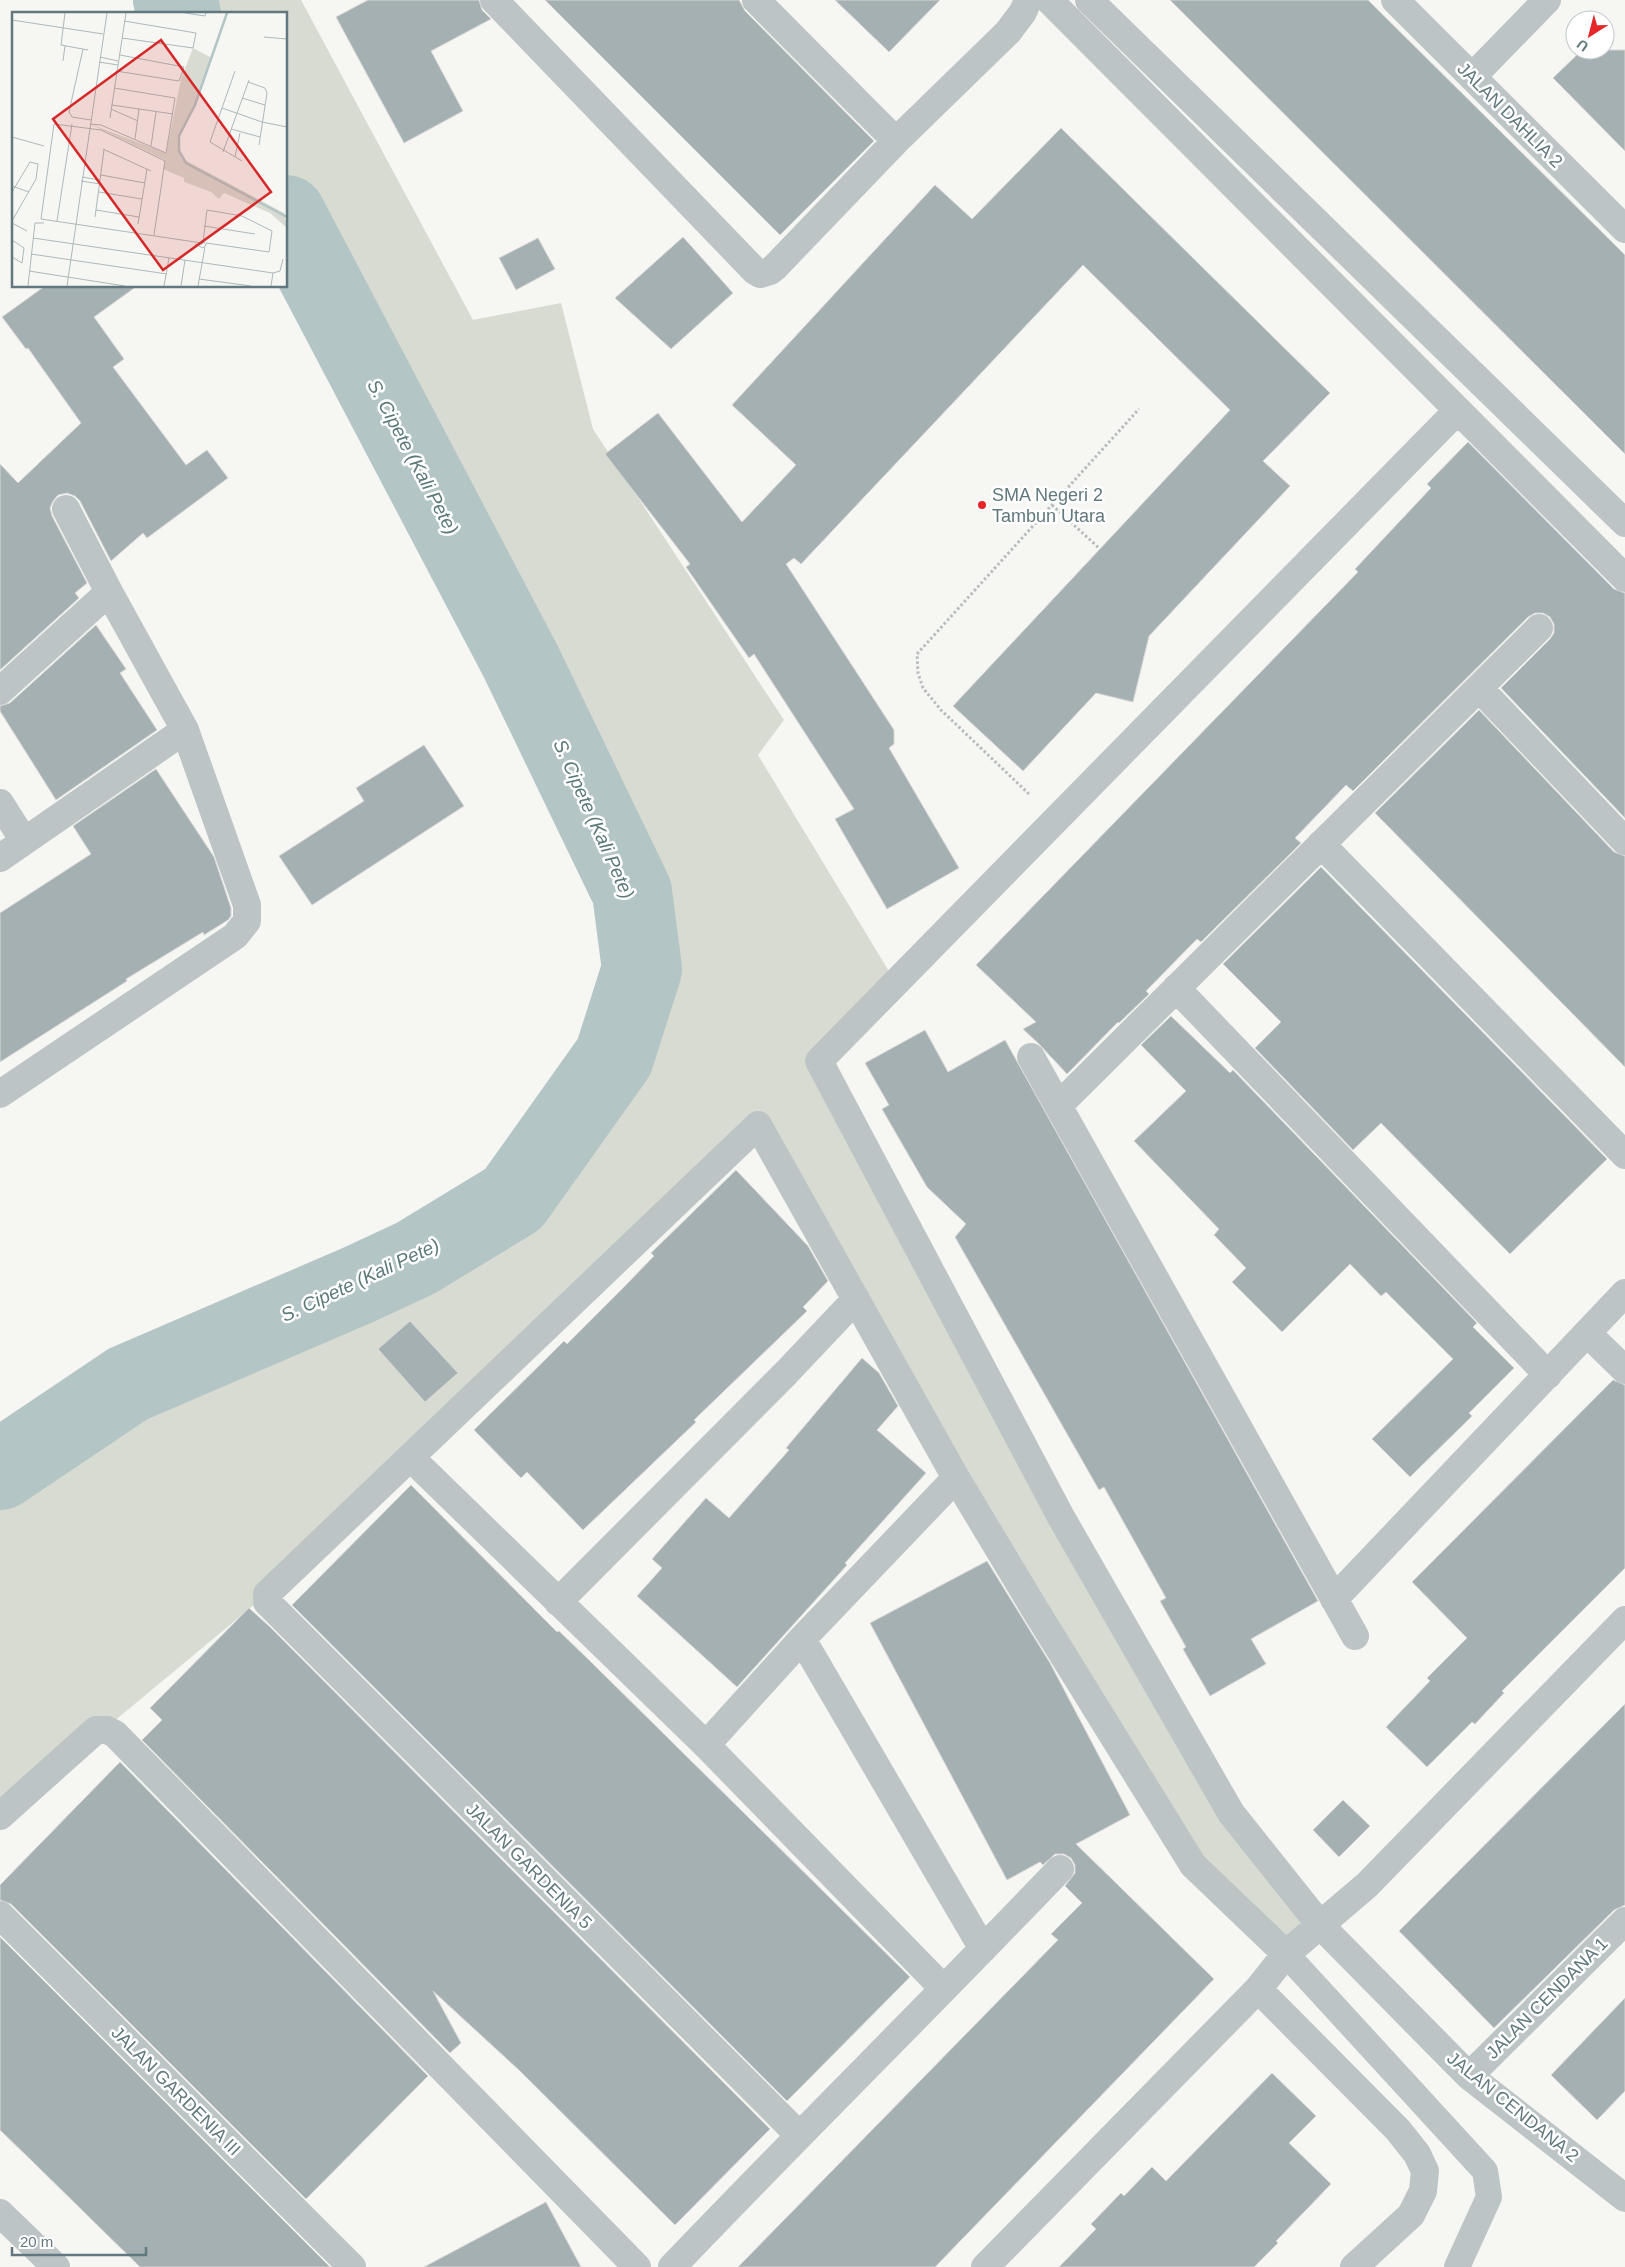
<svg xmlns="http://www.w3.org/2000/svg" width="1625" height="2267" font-family="Helvetica,sans-serif">
<style>
.green{fill:#d8dbd2}
.lines{fill:none;stroke-linecap:round;stroke-linejoin:round}
.river{stroke:#b3c5c5;stroke-width:80}
.building{fill:#a4b0b2;stroke:#d8d7d5}
.path{stroke:#b7bcbe;stroke-width:3;stroke-dasharray:2.5 2.5;stroke-linecap:butt}
.service{stroke:#bdc4c6;stroke-width:26}
.minor{stroke:#bdc4c6;stroke-width:28}
.poi-dot{fill:#e52527;stroke:#fff;stroke-width:2}
.labels{text-anchor:middle;dominant-baseline:central;stroke-width:5;stroke-linejoin:round;paint-order:stroke}
.street-label{font-size:18px;fill:#61797e;stroke:#fff}
.poi-label{font-size:18px;fill:#61797e;stroke:#fff;text-anchor:start}
.water-label{font-size:19px;font-style:italic;fill:#5c797a;stroke:#fff}
.inset-river{fill:none;stroke:#b3c5c5;stroke-width:2.5}
.inset-road{fill:none;stroke:#adb9ba;stroke-width:1}
.view{fill:#d62828;fill-opacity:0.15;stroke:#d62828;stroke-width:2.5}
.inset-edge{fill:none;stroke:#61797e;stroke-width:2.5}
</style>
<rect width="100%" height="100%" fill="#f6f6f3"/>
<!-- green -->
<path class="green" d="M173 0H301L473 320 561 303 593 429 784 720 758 755 896 983 820 1062 1231 1813 1321 1926 1286 1954 1193 1865 758 1125 267 1594 0 1816V1472L128 1384 378 1276 513 1199 614 1057 642 969 632 892 286 221V14H180Z"/>
<g class="lines">
<!-- river -->
<path class="river" d="M173 0 181 14
M0 1470 128 1384 358 1285 416 1258 513 1199 614 1057 642 969 632 892 521 662 286 215"/>
</g>
<!-- building -->
<path class="building" d="M368 0H479L482 10 491 19 431 51 463 111 404 143 336 17Z
M545 0H739L745 11 874 141 780 235Z
M835 0H940L889 52Z
M1170 0H1368L1625 255V454Z
M1582 50H1625V151L1553 78Z
M1061 128 1330 393 1263 461 1290 486 1149 636 1133 702 1096 693 1023 771 953 706 1230 410 1083 265 801 564 794 558 786 564 894 730V744L889 748 959 868 887 909 835 819 854 809 754 654 749 658 686 567 690 564 605 454 658 413 742 522 796 465 732 405 935 185 972 219Z
M683 237 733 293 671 349 615 298Z
M538 238 555 269 516 290 499 258Z
M45 286H137L94 317 124 359 113 367 186 465 207 450 228 478 147 538 143 533 111 561 80 501 75 496 67 493 58 495 53 501 50 508 52 516 87 583 75 593 79 598 0 670V464L18 483 81 423 28 348 26 349 2 317Z
M1468 442 1614 589 1625 593V818L1501 688 1550 639 1554 633V624L1550 617 1543 613H1535L1528 617 1353 791 1346 785 1295 838 1301 843 1201 942 1197 939 1146 991 1149 994 1119 1023 1118 1022 1067 1074 1039 1044 1023 1029 1036 1022 976 965 1358 572 1355 569 1431 488 1427 484Z
M96 625 126 669 120 673 157 730 56 800 0 711V706L10 703Z
M1479 710 1614 852 1625 856V1067L1375 813Z
M424 745 464 806 312 905 279 856 364 801 356 788Z
M156 769 214 857 231 908V916L228 920 204 935 203 932 126 979 127 981 0 1062V913L91 854 73 826Z
M1321 867 1607 1159 1510 1254 1381 1123 1353 1150 1255 1048 1281 1022 1223 964Z
M1171 1016 1230 1073 1233 1070 1477 1323 1473 1327 1514 1368 1469 1413 1472 1416 1410 1477 1372 1439 1453 1359 1386 1292 1381 1296 1350 1264 1282 1332 1232 1282 1246 1268 1214 1235 1219 1229 1134 1141 1186 1091 1141 1045Z
M925 1030 948 1072 1005 1040 1318 1601 1251 1639 1266 1664 1210 1696 1183 1649 1186 1647 1160 1601 1166 1598 1104 1487 1099 1490 955 1237 966 1224 927 1187 882 1109 889 1105 865 1063Z
M736 1170 808 1246 828 1281 803 1307 807 1311 694 1420 696 1422 583 1530 527 1472 521 1478 474 1430 564 1341 567 1344 623 1288 654 1256 651 1253Z
M410 1321 458 1373 425 1402 378 1349Z
M862 1358 879 1373 898 1406 877 1430 926 1473 845 1563 847 1565 737 1687 637 1596 662 1568 652 1559 706 1498 729 1518 789 1450 786 1448Z
M1613 1380 1625 1385V1568L1502 1691 1504 1693 1475 1724 1472 1722 1427 1767 1386 1727 1430 1681 1427 1678 1467 1638 1412 1582Z
M411 1485 557 1632 559 1631 591 1662 910 1977 787 2101 292 1605Z
M987 1561 1050 1663 1130 1815 1076 1844 1214 1979 935 2267H738L1058 1940 1051 1934 1082 1903 1065 1886 1075 1873V1865L1071 1858 1064 1854H1055L1043 1865 1040 1862 1007 1880 870 1623Z
M249 1608 270 1627 770 2129 675 2225 520 2071 433 1991 461 2043 450 2053 142 1740 162 1720 150 1708Z
M1625 1704V1905L1614 1910 1494 2028 1399 1931Z
M120 1762 428 2076 306 2199 11 1904 0 1900V1885Z
M1343 1800 1370 1826 1339 1857 1313 1830Z
M0 1937 330 2267H140L33 2162 0 2130Z
M1625 1998V2091L1597 2120 1551 2075Z
M1272 2073 1316 2116 1289 2143 1331 2184 1276 2241 1278 2243 1254 2267H1059L1096 2229 1091 2224 1121 2193 1124 2196 1152 2167 1166 2181Z
M546 2202 581 2267H424Z"/>
<g class="lines">
<!-- path -->
<path class="path" d="M1052 505 1100 549
M1029 794 941 710 923 688 918 673 917 654 1139 409"/>
<!-- service -->
<path class="service" d="M1286 1954 1485 2171 1489 2197 1457 2267"/>
<!-- minor -->
<path class="minor" d="M494 0 755 271 760 274 770 271 775 267 896 141 1008 32 1023 12 1028 0
M756 0 896 141
M1049 0 1625 578
M1089 0 1625 523
M1395 0 1625 229
M1472 77 1547 0
M1457 411 819 1061 1061 1517 1231 1813 1321 1926 1469 2076 1625 2198
M1479 688 1625 841
M0 691 109 592
M0 803 24 841
M1321 844 1625 1155
M0 858 185 730
M1176 988 1548 1375
M1031 1057 1355 1636
M0 1094 235 936 247 921V905L185 730 109 592 66 509
M1059 1105 1539 628
M1587 1333 1625 1370
M411 1458 706 1745 943 1988
M1334 1599 1625 1293
M558 1602 786 1373 856 1299
M802 1639 983 1949
M706 1745 802 1639 956 1478
M0 1816 96 1730H107L115 1734 637 2267
M0 1915 352 2267
M1258 1989 1398 2130 1417 2154 1425 2171 1423 2191 1411 2215 1354 2267
M1469 2076 1625 1921
M798 2134 267 1602V1594L758 1125 956 1478 1034 1608 1193 1865 1286 1954
M0 2213 56 2267
M672 2267C800 2133 932 2003 1060 1869
M985 2267 1258 1989 1286 1954 1367 1885 1625 1620"/>
</g>
<!-- markers -->
<circle class="poi-dot" cx="982" cy="505" r="5"/>
<g class="labels">
<!-- street labels -->
<g class="street-label">
<text transform="translate(1510 115) rotate(45)">JALAN DAHLIA 2</text>
<text transform="translate(529 1866) rotate(45)">JALAN GARDENIA 5</text>
<text transform="translate(1547 1998) rotate(-45)">JALAN CENDANA 1</text>
<text transform="translate(176 2091) rotate(45)">JALAN GARDENIA III</text>
<text transform="translate(1513 2107) rotate(39)">JALAN CENDANA 2</text>
</g>
<!-- poi labels -->
<g class="poi-label">
<text x="992" y="495">SMA Negeri 2<tspan x="992" dy="21">Tambun Utara</tspan></text>
</g>
<!-- water labels -->
<g class="water-label">
<text transform="translate(413 457) rotate(62)">S. Cipete (Kali Pete)</text>
<text transform="translate(594 819) rotate(66)">S. Cipete (Kali Pete)</text>
<text transform="translate(360 1280) rotate(-25)">S. Cipete (Kali Pete)</text>
</g>
</g>
<!-- overview -->
<g transform="translate(12 12)">
<rect width="275" height="275" fill="#f6f6f3"/>
<path d="M181 36 200 46 183 93 167 124 169 146 272 201 275 216 258 201 212 181 207 187 199 180 172 170V166L151 157 153 148 78 112 154 141 169 67Z" fill="#d8dbd2"/>
<path class="inset-river" d="M215 1 183 93 167 124V139L174 151 275 205"/>
<path class="inset-road" d="M53 1 49 33 76 38M173 1 193 4 194 1M0 8 91 22M252 25 275 27M110 26 181 36 184 21 112 9M71 37 57 100 60 105 79 108M88 45 106 49M51 49 53 34M87 50 106 53M104 59 167 69 172 55 108 43M223 59 198 130 230 149M236 70 253 76 255 81 247 133M230 86 253 93M100 93 161 102M210 96 250 110 275 115M99 97 126 109M98 106 114 1M78 112 89 113 154 141 163 86 102 76M219 117 248 125M0 125 32 134M123 127 127 97M139 134 144 100M91 137 139 159M211 140 237 68M223 145 228 121M89 163 133 171M70 165 88 168M69 169 88 172M0 174 17 180M0 180 18 150 26 152 24 167 0 209M87 180 130 187M84 198 127 205M83 205 92 138M45 209 60 112M0 211 15 219M126 212 135 157M192 214 243 222M142 223 153 149 89 118 42 112 29 207 190 231M21 226 261 261 259 274M0 228 12 236 10 251 0 245M191 230 195 198 230 204 260 219 257 240 194 231M183 232 191 236 194 233 192 230 189 233M19 242 155 262M17 259 113 274M261 261 268 259 271 247M187 267 239 274M16 274 23 211H32M55 274 95 1M152 274 157 246M169 274 173 248M186 274 193 235"/>
<path class="view" d="M149 28 259 180 151 258 41 107Z"/>
<rect width="275" height="275" class="inset-edge"/>
</g>
<!-- north arrow -->
<g transform="translate(1590 35) rotate(216)"><circle r="24" fill="#ffffff" stroke="#c0c9cb"/>
<path d="M0-4L9 19L0 12L-9 19Z" fill="#e52527"/>
<text y="-8" font-size="14" font-weight="bold" text-anchor="middle" fill="#61797e">U</text>
</g>
<!-- scale -->
<path d="M12 2247v8h134v-8" fill="none" stroke="#61797e" stroke-width="2.5"/>
<text x="20" y="2247" font-size="15" fill="#61797e" stroke="#ffffff" stroke-width="4" paint-order="stroke">20 m</text>
</svg>
